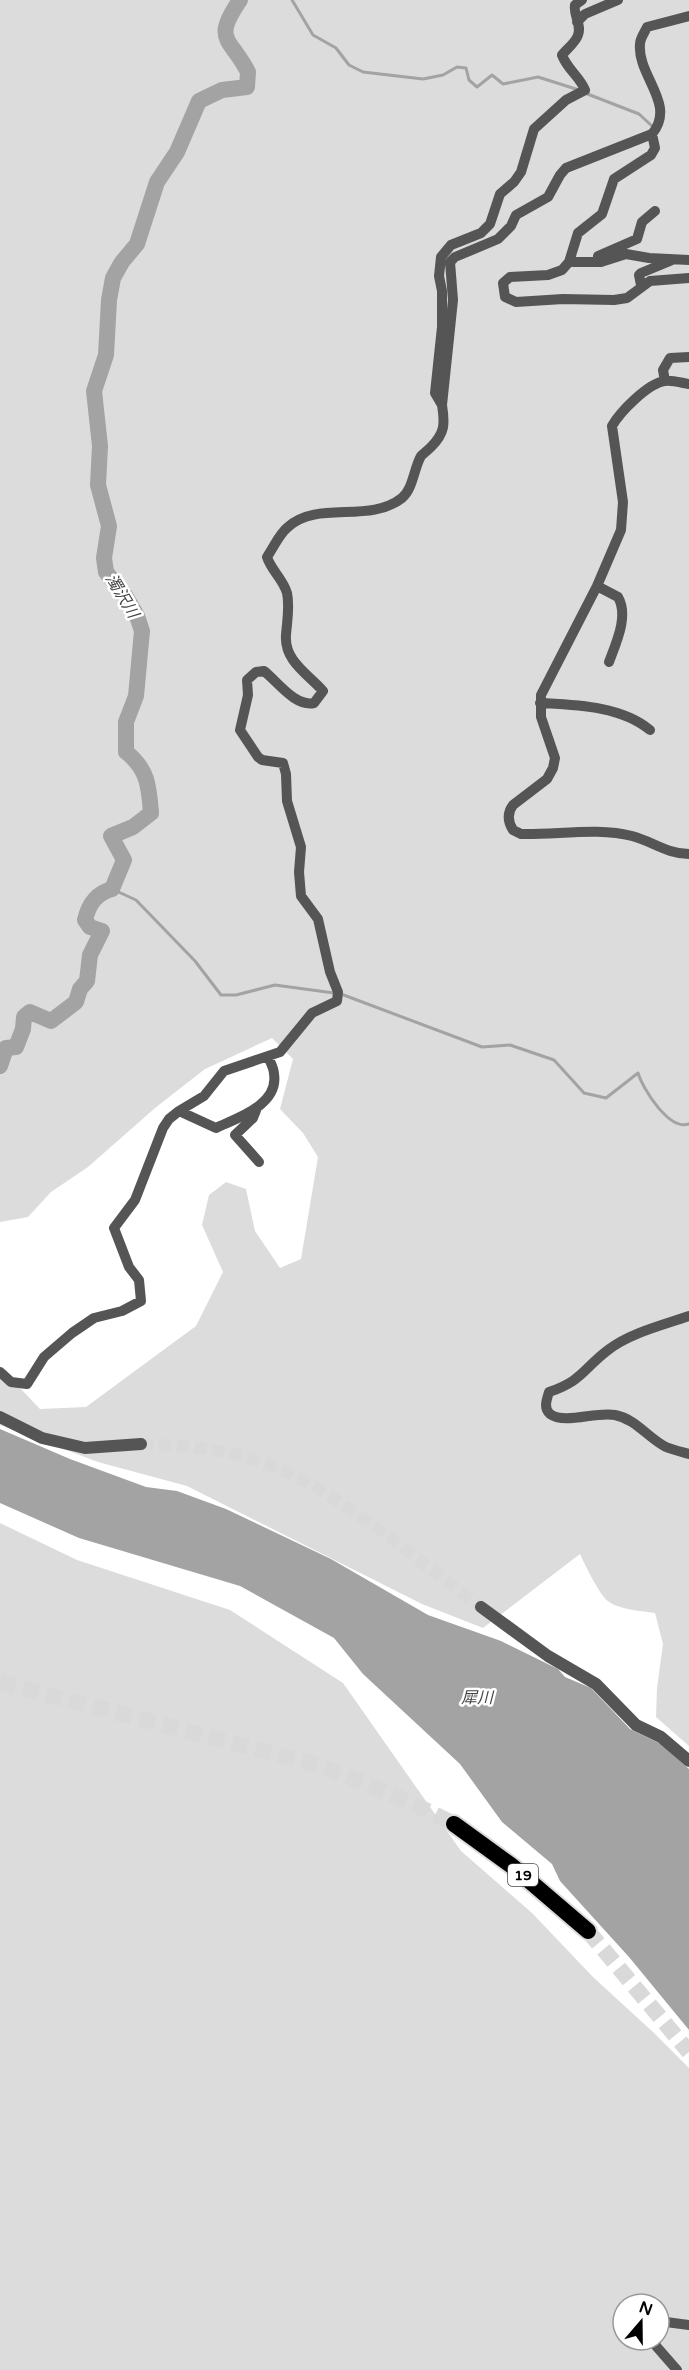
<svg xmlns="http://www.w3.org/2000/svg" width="689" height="2370" font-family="'Varela Round','Noto Sans JP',sans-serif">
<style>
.green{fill:#dcdcdc;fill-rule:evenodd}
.water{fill:#a3a3a3}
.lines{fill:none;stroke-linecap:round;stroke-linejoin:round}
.stream{stroke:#a3a3a3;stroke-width:3}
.river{stroke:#a3a3a3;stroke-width:16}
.tertiary-tunnel{stroke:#d9d9d9;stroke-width:12;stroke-dasharray:12 6;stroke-linecap:butt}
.trunk-tunnel{stroke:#d9d9d9;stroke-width:16;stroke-dasharray:16 8;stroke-linecap:butt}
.trunk-casing{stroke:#dbdbdb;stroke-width:20}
.minor{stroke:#555;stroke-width:10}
.tertiary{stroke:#555;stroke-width:12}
.trunk{stroke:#000;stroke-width:16}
.labels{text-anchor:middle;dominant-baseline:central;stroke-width:5;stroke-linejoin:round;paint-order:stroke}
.shield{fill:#fff;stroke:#4c4c4c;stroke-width:1.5}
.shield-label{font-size:14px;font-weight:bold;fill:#000}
.water-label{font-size:16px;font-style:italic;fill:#444;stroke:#fff}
</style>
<rect width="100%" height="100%" fill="#fff"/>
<!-- green -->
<path class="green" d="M0 0H689V1746L656 1717 657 1688 663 1644 655 1613C642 1611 621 1610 609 1602 600 1596 585 1565 580 1554L483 1628 422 1604 187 1486 98 1462 0 1425V1367L40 1409 86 1407 196 1326 223 1272 202 1225 209 1195 226 1182 246 1189 255 1231 280 1268 301 1259 318 1157 303 1133 280 1109 293 1059 272 1038 205 1069 155 1108 88 1167 51 1192 28 1217 0 1222Z
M0 1523 77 1560 230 1610 343 1683 461 1851 532 1913 593 1977 654 2033 689 2068V2370H0ZM623 2304H659V2340H623Z"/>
<!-- water -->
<path class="water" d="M0 1429 70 1459 146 1487 177 1491 226 1509 331 1559 428 1615 501 1641 558 1669 565 1677 591 1688 630 1729 661 1744 689 1769V2030L629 1957 560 1881 552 1864 502 1822 460 1764 363 1674 334 1638 240 1586 79 1538 0 1503Z"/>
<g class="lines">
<!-- stream -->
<path class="stream" d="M292 0 313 35 336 48 349 65 363 72 423 79 443 75 457 67 466 68 469 80 477 87 492 75 503 84 538 77 579 90
M585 93 639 114 652 126
M112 889 136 900 195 961 221 995H236L275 985 334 993
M341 994 482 1047 510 1045 554 1060 584 1093 606 1098 638 1073C643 1089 669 1131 689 1124"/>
<!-- river -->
<path class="river" d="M0 1066 6 1048 16 1047 23 1029 24 1017 30 1012 51 1021 76 1002 80 989 87 981 90 955 102 931 90 927 85 920C89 903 97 893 112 889L124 860 111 836 133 827 151 813C149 787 148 769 126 752V722L136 696 142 631 137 616 126 597 106 572 104 558 109 526 98 485 100 446 94 391 106 355 109 300 113 278 122 262 137 244 157 182 177 152 199 101 222 90 247 87 248 72C230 37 212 41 240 0"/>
<!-- tertiary-tunnel -->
<path class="tertiary-tunnel" d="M141 1444C176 1446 211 1447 245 1457 328 1480 412 1557 481 1607"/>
<!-- trunk-tunnel -->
<path class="trunk-tunnel" d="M0 1682 317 1765C364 1782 409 1801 454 1824
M588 1931 689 2052"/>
<defs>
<path id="trunk" d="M454 1824 512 1866 588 1931"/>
</defs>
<!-- trunk casing -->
<use href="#trunk" class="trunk-casing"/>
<!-- minor -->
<path class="minor" d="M577 22 585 14 618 0
M652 134 655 148 651 155 614 179 602 214 578 233 569 262 562 270 548 275 510 277 503 283 505 297 516 302 563 299 614 300 627 298 650 281 689 278
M598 256 637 239 642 222 655 211
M569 262H601L626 254 649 258 689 260
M641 285 639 275 641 273 670 261
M665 381 663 370 670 358 689 357
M689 384C682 383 672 380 665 381 648 383 620 412 612 426L623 502 621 530 597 586 541 695V717L555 758 553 768 547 779 513 805C507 813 508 822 513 830L521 834C556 835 599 827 632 836 652 841 667 854 689 854
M442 405 435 393 442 327V291L439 276 441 257 451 245 481 233 490 224 500 194 514 182 521 172 534 129 566 100 585 90C580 77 567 69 562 55 567 49 576 42 578 35 582 25 573 15 575 5L582 0
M597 586 618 597C629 616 616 643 609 662
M540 703C577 705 621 706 650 730
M257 1108 253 1118 235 1135 259 1162
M179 1111 216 1128C237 1118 279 1105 274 1074 274 1068 270 1062 268 1056
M689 1316C663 1325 630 1333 608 1350 583 1369 582 1381 549 1392 547 1399 543 1408 550 1414 565 1425 596 1411 615 1415 636 1419 648 1438 666 1447 673 1450 682 1452 689 1454
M0 1372 11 1382 27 1384 44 1357 72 1333 94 1318 122 1311 141 1301 139 1280 129 1267 114 1228 135 1200 163 1128 169 1119 179 1111 204 1096 224 1071 280 1052 312 1013 337 1001 338 992 330 972 318 919 301 896 299 872 301 847 287 801 286 774 283 763 262 760 258 757 240 730 248 695 247 680 256 672 264 671C278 682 295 707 314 703L323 691C308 674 284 661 286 635 287 621 290 607 287 593 283 579 271 570 267 557 274 547 279 534 288 527 318 500 369 524 402 498 413 489 414 468 421 456 424 453 428 450 431 447 445 433 445 424 442 405L453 300 450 262 455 257 498 239 511 226 516 215 548 197 560 175 566 168 652 134C677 104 637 76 640 44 640 38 645 32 647 27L689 16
M659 2328 666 2322 689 2325
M655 2340 656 2346 677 2370"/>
<!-- tertiary -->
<path class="tertiary" d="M0 1417 42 1438 85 1448 141 1444
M481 1607 548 1656 596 1684 636 1725 661 1737 689 1761"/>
<!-- trunk -->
<use href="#trunk" class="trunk"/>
</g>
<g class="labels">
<!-- shield labels -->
<rect class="shield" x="508" y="1864" width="30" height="22" rx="4.5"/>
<g class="shield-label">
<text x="523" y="1875">19</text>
</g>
<!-- water labels -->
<g class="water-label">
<text transform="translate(122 596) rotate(59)">濁沢川</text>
<text x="477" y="1698">犀川</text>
</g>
</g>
<!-- north arrow -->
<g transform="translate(641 2322) rotate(20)"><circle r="28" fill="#ffffff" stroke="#999999" stroke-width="1.5"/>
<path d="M0-4.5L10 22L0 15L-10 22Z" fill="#000000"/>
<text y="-9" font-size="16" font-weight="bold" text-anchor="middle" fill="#000000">N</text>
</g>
</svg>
